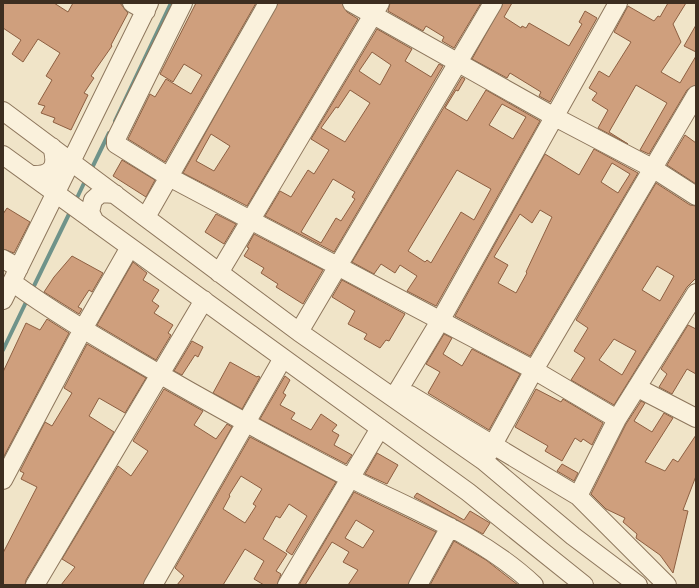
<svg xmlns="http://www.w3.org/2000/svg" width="699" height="588" font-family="Bitter,serif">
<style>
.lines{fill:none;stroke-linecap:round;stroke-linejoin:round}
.stream{stroke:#6f938a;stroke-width:4}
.building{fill:#cf9f7d;stroke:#8d5f41;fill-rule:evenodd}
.minor-casing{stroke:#8d765c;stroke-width:20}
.minor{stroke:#faf1dc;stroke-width:18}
</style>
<rect width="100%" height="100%" fill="#f0e4c8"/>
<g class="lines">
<!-- stream -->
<path class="stream" d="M115 121 171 3
M90 172 109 133
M75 202 86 179
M32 290 71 210
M3 350 28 298"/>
</g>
<!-- building -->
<path class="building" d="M3 3H54L68 12 73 3H120L128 13 111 45 112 46 91 76 94 78 84 93 88 95 71 130 53 122 55 118 41 113 45 106 38 104 52 80 46 76 60 53 38 39 23 62 12 54 21 40 3 28Z
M196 3H256L165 162 128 139 150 94 155 97 166 79 191 94 202 75 184 64 173 82 160 74Z
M278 3H342L347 12 358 19 247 206 183 173ZM211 134 230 146 214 171 196 161Z
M390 3H481L454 48 442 41 444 37 426 26 423 31 388 11Z
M503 3H512L504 17 521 28 522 26 526 28 529 23 569 46 582 24 579 22 585 11 597 18 550 102 539 96 541 92 510 73 507 78 472 59Z
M668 3H686L673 24 681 42 661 72 680 83 696 56V85L687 90 649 154 640 150 667 103 636 85 609 132 628 144 598 128 608 110 592 100 597 93 589 88 599 71 609 77 631 42 614 32 628 6 654 21 658 16 660 17Z
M696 25V52L684 46Z
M377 29 412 49 405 61 431 77 439 64 443 66 334 252 265 216 280 191 291 197 308 170 314 174 329 150 311 139ZM372 52 391 65 380 85 359 71ZM350 90 370 103 345 142 321 128 336 107 338 108ZM333 179 355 192 352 197 355 199 341 221 336 218 321 243 301 232Z
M462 77 465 79 458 91 456 90 445 108 467 121 486 90 540 121 436 306 407 291 417 276 400 265 395 273 381 264 374 274 352 262ZM502 104 526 117 513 139 489 125ZM457 170 491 189 474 220 461 212 431 263 427 260 425 262 408 251Z
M685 135 696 143V184L667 165Z
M594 149 638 173 530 356 455 316 545 154 579 175ZM612 163 630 174 618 193 601 182ZM540 210 552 217 526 272 527 273 516 293 498 283 508 265 494 257 520 214 532 223Z
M122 160 155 180 146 197 113 176Z
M656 183 690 205 696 206V278L687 287 614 405 571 380 585 358 574 351 588 328 576 320ZM657 266 674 276 660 301 642 290ZM614 339 636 351 622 375 599 360Z
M7 208 30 222 14 253 3 249V214Z
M216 214 236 224 224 244 205 232Z
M254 234 323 270 303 304 276 287 278 284 261 273 264 268 244 256 249 248 247 247Z
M72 256 103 273 92 292 89 290 78 307 82 309 79 314 44 292 54 277Z
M133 262 147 273 143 280 159 290 152 301 159 306 154 313 173 325 168 333 171 335 156 360 97 325Z
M342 280 405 314 389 341 386 340 380 348 364 339 367 334 348 324 355 311 332 297Z
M47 319 69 333 3 458V372L26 323 40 330Z
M688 325 696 329V374L687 369 672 394 659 387 667 374 661 369Z
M444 334 452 338 443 354 462 366 472 349 520 374 489 430 428 393 440 372 426 364Z
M192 341 203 347 198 357 195 355 182 375 174 371Z
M87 344 146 378 125 413 99 398 89 416 114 432 26 580 25 585H3V553L37 487 21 479 24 473 20 471 45 422 52 426 72 393 64 388Z
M230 362 257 377 258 376 260 377 242 409 213 393Z
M285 376 290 380 283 393 286 395 280 405 295 413 291 419 311 430 321 414 337 425 332 431 339 435 334 445 352 455 346 464 260 419Z
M164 389 203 411 194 425 216 439 227 424 232 427 143 585H61L75 567 62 559 118 466 131 476 148 451 133 441Z
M536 389 561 402 563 399 603 423 592 445 583 439 581 442 575 438 562 461 545 451 548 446 515 427Z
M641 401 645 403 634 421 652 432 664 413 673 418 645 462 665 471 673 459 678 462 696 435V476L683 510 688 511 673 573 660 555 636 538 637 534 623 522 625 518 606 509 591 494 626 424Z
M250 437 336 482 292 555 286 551 307 516 289 504 280 518 276 516 263 539 287 554 276 571 281 574 277 585H264L254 579 264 561 245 549 223 585H177L184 576 175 568ZM241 476 262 489 253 504 256 506 245 523 223 509 230 496 229 495Z
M377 453 398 465 387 484 365 474Z
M562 464 578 473 574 481 557 471Z
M354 492 436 532 408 585H348L358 570 343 562 349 552 332 542 305 585H299ZM356 520 374 531 363 548 345 538Z
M417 493 464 520 470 511 490 523 483 534 414 497Z
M454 541 486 560 518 585H430Z"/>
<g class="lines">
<defs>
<path id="minor" d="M132 3 146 11
M183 3 116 139V144L169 177 534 370 617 419
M352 3 553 116 654 169 696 196
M3 111 299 332 484 461 573 536 638 585
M3 155 468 492 584 585
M31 175C52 176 58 167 52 147
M146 217 268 3
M95 222 90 212 93 200 101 193 115 194
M3 259 19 268
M219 273 380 3
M12 282C50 310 91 334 132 358 203 400 275 439 348 477 412 510 481 535 534 585
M3 300 149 3
M299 332 493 3
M638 388 696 418
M410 395 578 496 667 585
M394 397 440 321 618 3
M484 461 534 370 696 95
M3 480 83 329 130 247
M578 496 617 419 696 293
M35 585 204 300
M153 585 283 358
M287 585 380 428
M418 585 450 527"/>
</defs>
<!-- minor casing -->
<use href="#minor" class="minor-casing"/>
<!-- minor -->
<use href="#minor" class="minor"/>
</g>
<!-- border -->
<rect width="699" height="588" fill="none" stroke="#3d2e20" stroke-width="8"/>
</svg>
